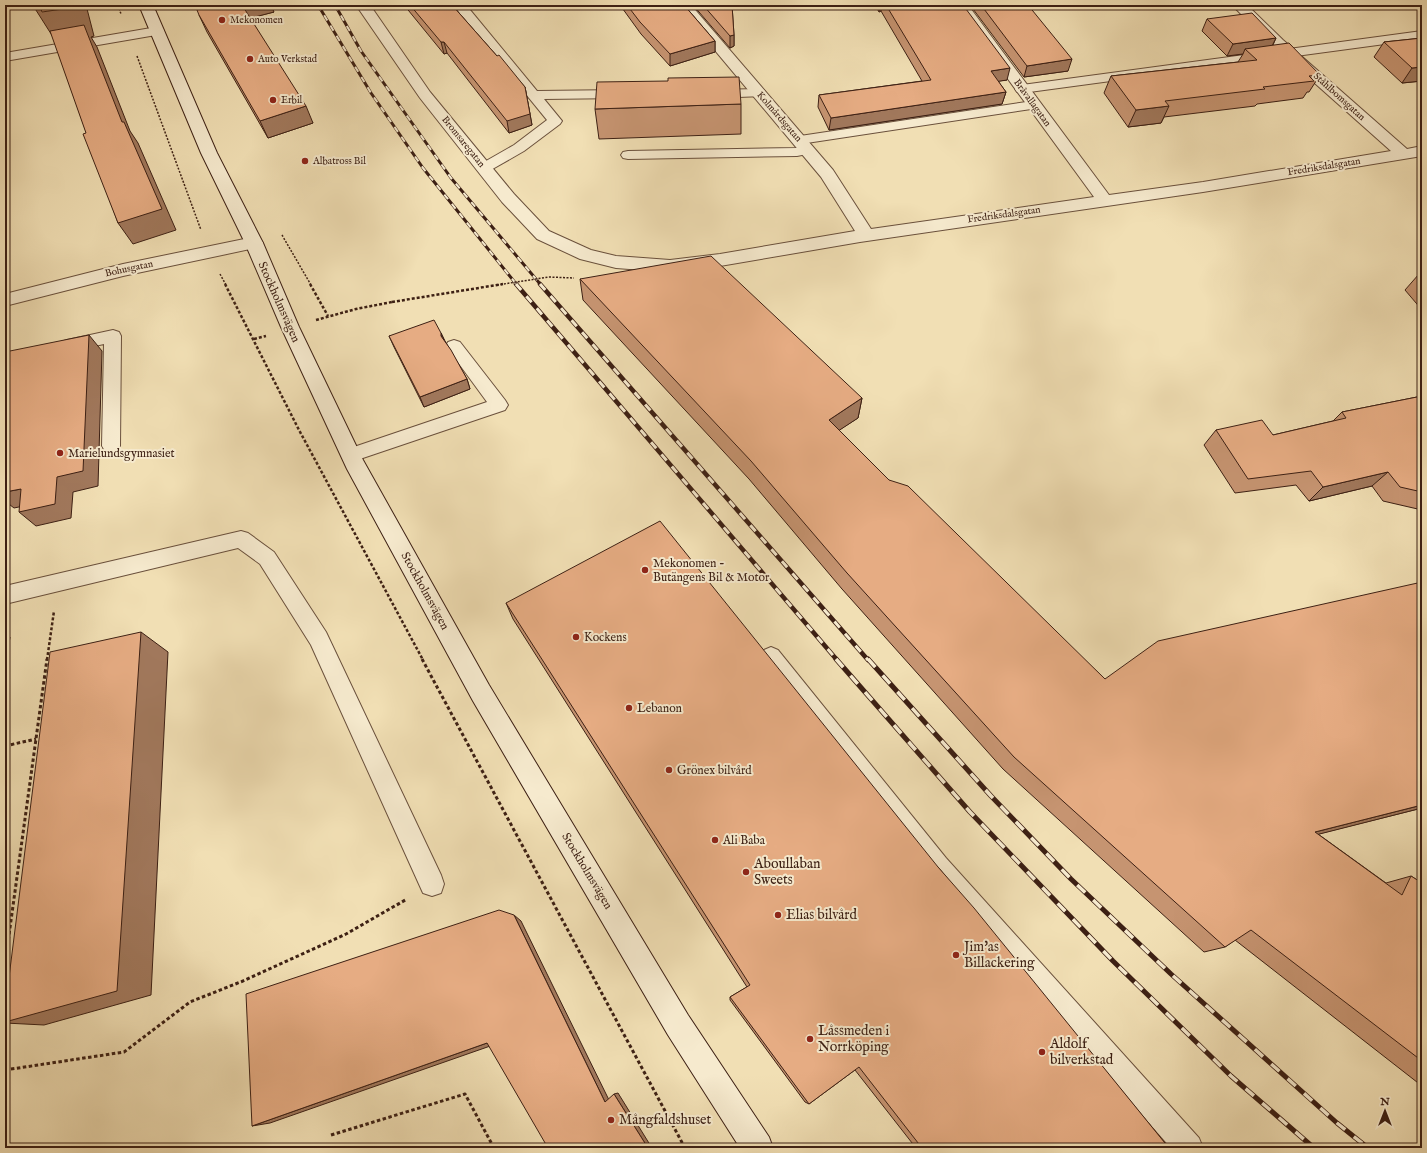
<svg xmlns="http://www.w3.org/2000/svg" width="1427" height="1153" font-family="'IM FELL English',serif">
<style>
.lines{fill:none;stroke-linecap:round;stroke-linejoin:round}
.service-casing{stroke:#6a503c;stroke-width:2}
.minor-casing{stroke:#6a503c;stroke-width:2}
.secondary-casing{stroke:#3d2014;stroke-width:2}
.path-far2{stroke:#3d2014;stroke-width:1.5;stroke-dasharray:2 1.5;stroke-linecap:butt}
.path-far1{stroke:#3d2014;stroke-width:2.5;stroke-dasharray:3 2;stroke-linecap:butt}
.path{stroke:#3d2014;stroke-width:3;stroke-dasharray:3.5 2.5;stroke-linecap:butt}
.service{fill:#f6eace;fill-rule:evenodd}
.minor{fill:#f6eace;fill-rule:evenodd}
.secondary{fill:#f6eace;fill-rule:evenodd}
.rail-far2-casing{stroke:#3d2014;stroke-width:3}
.rail-far1-casing{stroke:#3d2014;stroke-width:4.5}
.rail-casing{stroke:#3d2014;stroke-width:5}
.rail-far2{stroke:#f6eace;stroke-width:2;stroke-dasharray:6;stroke-linecap:butt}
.rail-far1{stroke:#f6eace;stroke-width:3;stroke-dasharray:8;stroke-linecap:butt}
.rail{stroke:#f6eace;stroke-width:3.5;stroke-dasharray:11;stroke-linecap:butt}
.path-bridge-far1{stroke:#3d2014;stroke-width:1.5;stroke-dasharray:2 1.5;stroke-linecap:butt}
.path-bridge{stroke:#3d2014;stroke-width:2.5;stroke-dasharray:3 2;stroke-linecap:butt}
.wall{fill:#c69471;stroke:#3d2014}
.shaded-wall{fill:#a1785c;stroke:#3d2014}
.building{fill:#e6ac83;stroke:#3d2014}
.poi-dot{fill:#8f2418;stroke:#f6eace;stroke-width:1.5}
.labels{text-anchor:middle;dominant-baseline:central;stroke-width:4;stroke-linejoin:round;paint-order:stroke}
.far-poi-label{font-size:10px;fill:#3d2014;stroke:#f6eace;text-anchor:start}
.far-street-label{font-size:10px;fill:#3d2014;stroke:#f6eace}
.street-label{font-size:12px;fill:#3d2014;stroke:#f6eace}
.poi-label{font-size:12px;fill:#3d2014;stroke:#f6eace;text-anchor:start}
.near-poi-label{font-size:14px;fill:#3d2014;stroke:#f6eace;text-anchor:start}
</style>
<rect width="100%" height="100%" fill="#f1dfb4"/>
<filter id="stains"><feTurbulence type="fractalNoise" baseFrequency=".005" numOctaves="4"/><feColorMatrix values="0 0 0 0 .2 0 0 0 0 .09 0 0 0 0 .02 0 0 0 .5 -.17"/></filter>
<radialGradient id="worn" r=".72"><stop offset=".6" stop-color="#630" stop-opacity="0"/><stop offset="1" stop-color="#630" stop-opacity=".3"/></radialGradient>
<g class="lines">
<defs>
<path id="service" d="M453 5H466L537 91 623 90 628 91 630 94 628 97 623 98 544 99 562 121 560 124 524 151 489 171 484 173 479 171 477 168 479 165 514 145 547 120Z
M1422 31V39L1022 93 1017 92 1015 89 1017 86 1022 85Z
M759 89 764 90 766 93 764 96 713 98 708 97 706 94 708 91 713 90Z
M1033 101 1038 102 1040 105 1038 108 800 144 795 143 793 140 795 137 800 136Z
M807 146 812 147 814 150 812 153 797 156 628 159 623 158 621 155 623 152 628 151 797 148Z
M113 330 119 332 121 336 120 446 117 451 111 453 105 451 102 446 104 344 67 352 61 350 59 346 61 342 67 340Z
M454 340 460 342 505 400 508 405 505 410 351 462 345 460 342 455 345 450 487 402 446 346 448 342Z
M241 531 248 533 274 552 326 632 441 875 444 884 441 893 432 896 423 893 311 645 260 564 238 548 5 604V586Z
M771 647 778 650 946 858 1199 1138 1203 1148H1171L930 874 764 664 760 657 764 650Z"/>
<path id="minor" d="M356 5H370L430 92 514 194 549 231 591 250 616 256 670 260 720 254 855 231 821 177 677 5H691L833 170 871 229 1094 197 954 5H968L1109 195 1203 182 1391 151 1273 46 1232 5H1247L1283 40 1407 149 1422 146V156L1203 192 860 242 720 266 670 272 616 268 580 259 537 239 502 202 420 98Z
M157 27 162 28 164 31 162 34 5 61V53Z
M254 237 260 239 263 243 260 247 123 276 5 306V294L123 264Z"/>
<path id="secondary" d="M139 5H153L217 153 263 243 299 327 363 460 489 685 688 1015 769 1137 773 1148H740L668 1035 473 701 347 469 281 327 245 243 201 153Z"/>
</defs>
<!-- service casing -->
<use href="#service" class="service-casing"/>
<!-- minor casing -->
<use href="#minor" class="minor-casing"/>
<!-- secondary casing -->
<use href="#secondary" class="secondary-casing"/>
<!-- path-far2 -->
<path class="path-far2" d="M118 5 121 14
M137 56 201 230
M282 235 311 285
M220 274 226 285
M549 277 574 278"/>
<!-- path-far1 -->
<path class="path-far1" d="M225 284 299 430 423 660
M310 284 328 316
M316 320 356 309 392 302
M254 339 266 336
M47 660 54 611"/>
<!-- path -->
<path class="path" d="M422 659 685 1148
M5 746 36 739
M5 964 47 659
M5 1070 124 1052 190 1002 243 981 346 934 407 899
M331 1135 465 1094 494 1148"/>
<!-- service -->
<use href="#service" class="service"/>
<!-- minor -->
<use href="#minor" class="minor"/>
<!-- secondary -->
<use href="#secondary" class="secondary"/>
<defs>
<path id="rail-far2" d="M318 5 371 93 423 168 517 285
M335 5 361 51 451 178 541 285"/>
<path id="rail-far1" d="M516 284 837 660
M540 284 868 660"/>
<path id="rail" d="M836 659 970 812 1113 961 1231 1076 1314 1148
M868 659 991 796 1071 879 1171 974 1337 1123 1368 1148"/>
</defs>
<!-- rail-far2 casing -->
<use href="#rail-far2" class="rail-far2-casing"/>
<!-- rail-far1 casing -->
<use href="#rail-far1" class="rail-far1-casing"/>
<!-- rail casing -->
<use href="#rail" class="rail-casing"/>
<!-- rail-far2 -->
<use href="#rail-far2" class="rail-far2"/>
<!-- rail-far1 -->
<use href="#rail-far1" class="rail-far1"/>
<!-- rail -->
<use href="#rail" class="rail"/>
<!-- path-bridge-far1 -->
<path class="path-bridge-far1" d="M497 285 549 277"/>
<!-- path-bridge -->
<path class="path-bridge" d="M392 302 503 284"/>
</g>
<!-- wall -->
<path class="wall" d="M404 5H452L497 56 525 87 532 125 509 133 447 53 444 54Z
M620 5H684L715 41V52L670 66 641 34Z
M693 5H732L734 35V46L730 48Z
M875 5H963L1007 80 998 81 1006 92 1002 104 829 130 818 107 819 95 922 81 881 11 879 12Z
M970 5H1028L1068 71 1024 77Z
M274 12 250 18 313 123 268 138 207 32 199 15Z
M1207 19 1276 38 1273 45 1320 75 1309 92H1307L1303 98 1257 104 1255 106 1164 117 1161 123 1128 127 1104 93 1111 76 1238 62 1243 54 1227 56 1202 31Z
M1422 38V81L1402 83 1374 57 1384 42Z
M741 104V134L599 139 595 109Z
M1422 273V310L1405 290 1419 274Z
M580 279 862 398 858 418 839 430 889 480 1105 679 1422 808 1318 834 1386 883 1411 876 1422 883V1086L1235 940 1225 947 1204 952 1003 769 842 589 749 479 583 300Z
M441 333 445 341 467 379 470 389 424 407 394 347 389 336Z
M1422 396V510L1383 501 1372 486 1309 501 1296 485 1235 493 1204 445 1216 430 1273 435 1333 421 1342 412Z
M506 603 938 867 1169 1148H916L855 1070 809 1104 805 1102 730 1000V997L747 987 513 619Z"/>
<!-- shaded-wall -->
<path class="shaded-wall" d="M86 5 94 36 91 37 97 47 130 131 138 143 176 230 133 244 118 223 53 37 34 7 40 6Z
M241 5H271L274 12 247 19Z
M880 5H882L881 11 879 12Z
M734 35V46L730 48V36Z
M1276 38 1270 50 1245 49 1243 54 1227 56 1233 44Z
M715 41V52L670 66V54Z
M441 42H444L447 53 444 54Z
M1072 59 1068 71 1024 77 1027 66Z
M1422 67V81L1402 83 1412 68Z
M1010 68 1007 80 988 83 991 71Z
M525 87 532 125 509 133 507 121Z
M1006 92 1002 104 829 130 831 118Z
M306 106 313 123 268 138 260 121Z
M1169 106 1161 123 1128 127 1136 110Z
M441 333 446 344 441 336Z
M89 335 102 351 98 486 73 492 71 518 36 526 19 512 57 477Z
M467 379 470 389 424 407 420 397Z
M862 398 858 418 826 439 829 420Z
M8 400 24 415 5 420V401Z
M1388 472 1372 486 1309 501 1323 487Z
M21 489 38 503 14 508 5 501V492Z
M141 632 168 652 151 995 44 1025 5 1023Z
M5 634 10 637 5 670Z
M1422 805V808L1292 841 1315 832Z
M514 915 521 921 609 1100 605 1102Z
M487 1043 496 1044 270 1123 252 1126Z
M618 1093 652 1148H648L614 1094Z"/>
<!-- building -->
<path class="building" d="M34 5H76V7L42 12 40 6 34 7Z
M195 5H242L306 106 260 121 199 15Z
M410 5H452L497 56 499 55 525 87 530 114 507 121 444 42H441Z
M627 5H684L715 41 670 54 640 22Z
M703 5H732L734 35 730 36Z
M886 5H963L1010 68 991 71 1006 92 831 118 819 95 931 80Z
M981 5H1028L1072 59 1027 66Z
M1252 13 1276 38 1233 44 1207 19Z
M84 25 122 122H124L162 209 118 223 83 134 86 133 50 31Z
M1422 38V67L1412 68 1384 42Z
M1289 43 1320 75 1309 76 1314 81 1263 87 1265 89 1165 101 1169 106 1136 110 1111 76 1257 60 1245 49Z
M739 77 741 104 595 109 597 82 668 81V78Z
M711 256 862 398 829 420 889 480 908 486 1105 679 1158 641 1422 582V805L1315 832 1402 895 1411 876 1422 883V1061L1251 930 1225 947 1014 757 847 573 751 461 580 279Z
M1422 273V277L1419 274Z
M434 320 441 333V336L451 350 467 379 420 397 389 336Z
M89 335 83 471 57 477 55 504 19 512 21 489 5 492V427L8 400 5 401V352Z
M1422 396V492L1400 487 1388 472 1323 487 1311 471 1248 479 1216 430 1262 420 1273 435 1346 418 1342 412Z
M660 521 938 867 974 908 1169 1148H922L859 1067 809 1104 730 997 750 985 506 603Z
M141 632 117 991 5 1022V1009L50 652Z
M499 910 514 915 605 1102 614 1094 648 1148H548L487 1043 252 1126 246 994Z"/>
<!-- markers -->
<g class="poi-dot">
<circle cx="222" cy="20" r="4"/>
<circle cx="250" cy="59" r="4"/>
<circle cx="273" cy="100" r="4"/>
<circle cx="305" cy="161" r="4"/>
<circle cx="60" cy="453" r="4"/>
<circle cx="645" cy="570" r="4"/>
<circle cx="576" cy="637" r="4"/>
<circle cx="629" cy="708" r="4"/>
<circle cx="669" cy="770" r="4"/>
<circle cx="715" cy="840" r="4"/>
<circle cx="746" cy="872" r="4"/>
<circle cx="778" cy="915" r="4"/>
<circle cx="956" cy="955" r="4"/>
<circle cx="810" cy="1039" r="4"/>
<circle cx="1042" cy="1052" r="4"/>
<circle cx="611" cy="1120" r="4"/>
</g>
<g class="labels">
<!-- far-poi labels -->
<g class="far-poi-label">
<text x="230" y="20">Mekonomen</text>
<text x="258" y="59">Auto Verkstad</text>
<text x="281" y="100">Erbil</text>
<text x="313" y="161">Albatross Bil</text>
</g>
<!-- far-street labels -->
<g class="far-street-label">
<text transform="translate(1339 97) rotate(42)">Ståhlbomsgatan</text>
<text transform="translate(1032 103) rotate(54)">Bråvallagatan</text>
<text transform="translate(779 117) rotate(49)">Kolmårdsgatan</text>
<text transform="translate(463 142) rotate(51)">Bromsaregatan</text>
<text transform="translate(1324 167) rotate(-9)">Fredriksdalsgatan</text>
<text transform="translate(1004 215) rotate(-8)">Fredriksdalsgatan</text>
<text transform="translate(129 269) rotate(-12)">Bohusgatan</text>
</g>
<!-- street labels -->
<g class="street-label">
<text transform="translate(279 302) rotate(66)">Stockholmsvägen</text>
<text transform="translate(425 591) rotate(61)">Stockholmsvägen</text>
<text transform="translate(587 871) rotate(59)">Stockholmsvägen</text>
</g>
<!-- poi labels -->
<g class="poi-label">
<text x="68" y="453">Marielundsgymnasiet</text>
<text x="653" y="563">Mekonomen -<tspan x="653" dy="14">Butängens Bil &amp; Motor</tspan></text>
<text x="584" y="637">Kockens</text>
<text x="637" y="708">Lebanon</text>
<text x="677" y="770">Grönex bilvård</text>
<text x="723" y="840">Ali Baba</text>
</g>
<!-- near-poi labels -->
<g class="near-poi-label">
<text x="754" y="864">Aboullaban<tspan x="754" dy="16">Sweets</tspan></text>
<text x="786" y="915">Elias bilvård</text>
<text x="964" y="947">Jim'as<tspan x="964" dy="16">Billackering</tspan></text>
<text x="818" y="1031">Låssmeden i<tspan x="818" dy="16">Norrköping</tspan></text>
<text x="1050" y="1044">Aldolf<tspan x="1050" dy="16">bilverkstad</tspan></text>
<text x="619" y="1120">Mångfaldshuset</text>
</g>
</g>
<!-- margin -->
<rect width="1427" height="1153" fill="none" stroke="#f1dfb4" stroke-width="20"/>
<rect x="6" y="6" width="1415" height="1141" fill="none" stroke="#3d2014" stroke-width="2"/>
<rect x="10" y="10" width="1407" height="1133" fill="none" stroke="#3d2014"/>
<!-- north arrow -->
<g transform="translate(1385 1111)" stroke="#f6eace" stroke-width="3" paint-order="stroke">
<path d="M0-3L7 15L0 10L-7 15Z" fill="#3d2014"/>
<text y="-6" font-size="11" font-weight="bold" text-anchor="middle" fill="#3d2014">N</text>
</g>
<rect width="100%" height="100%" filter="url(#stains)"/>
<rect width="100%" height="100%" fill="url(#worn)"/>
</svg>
